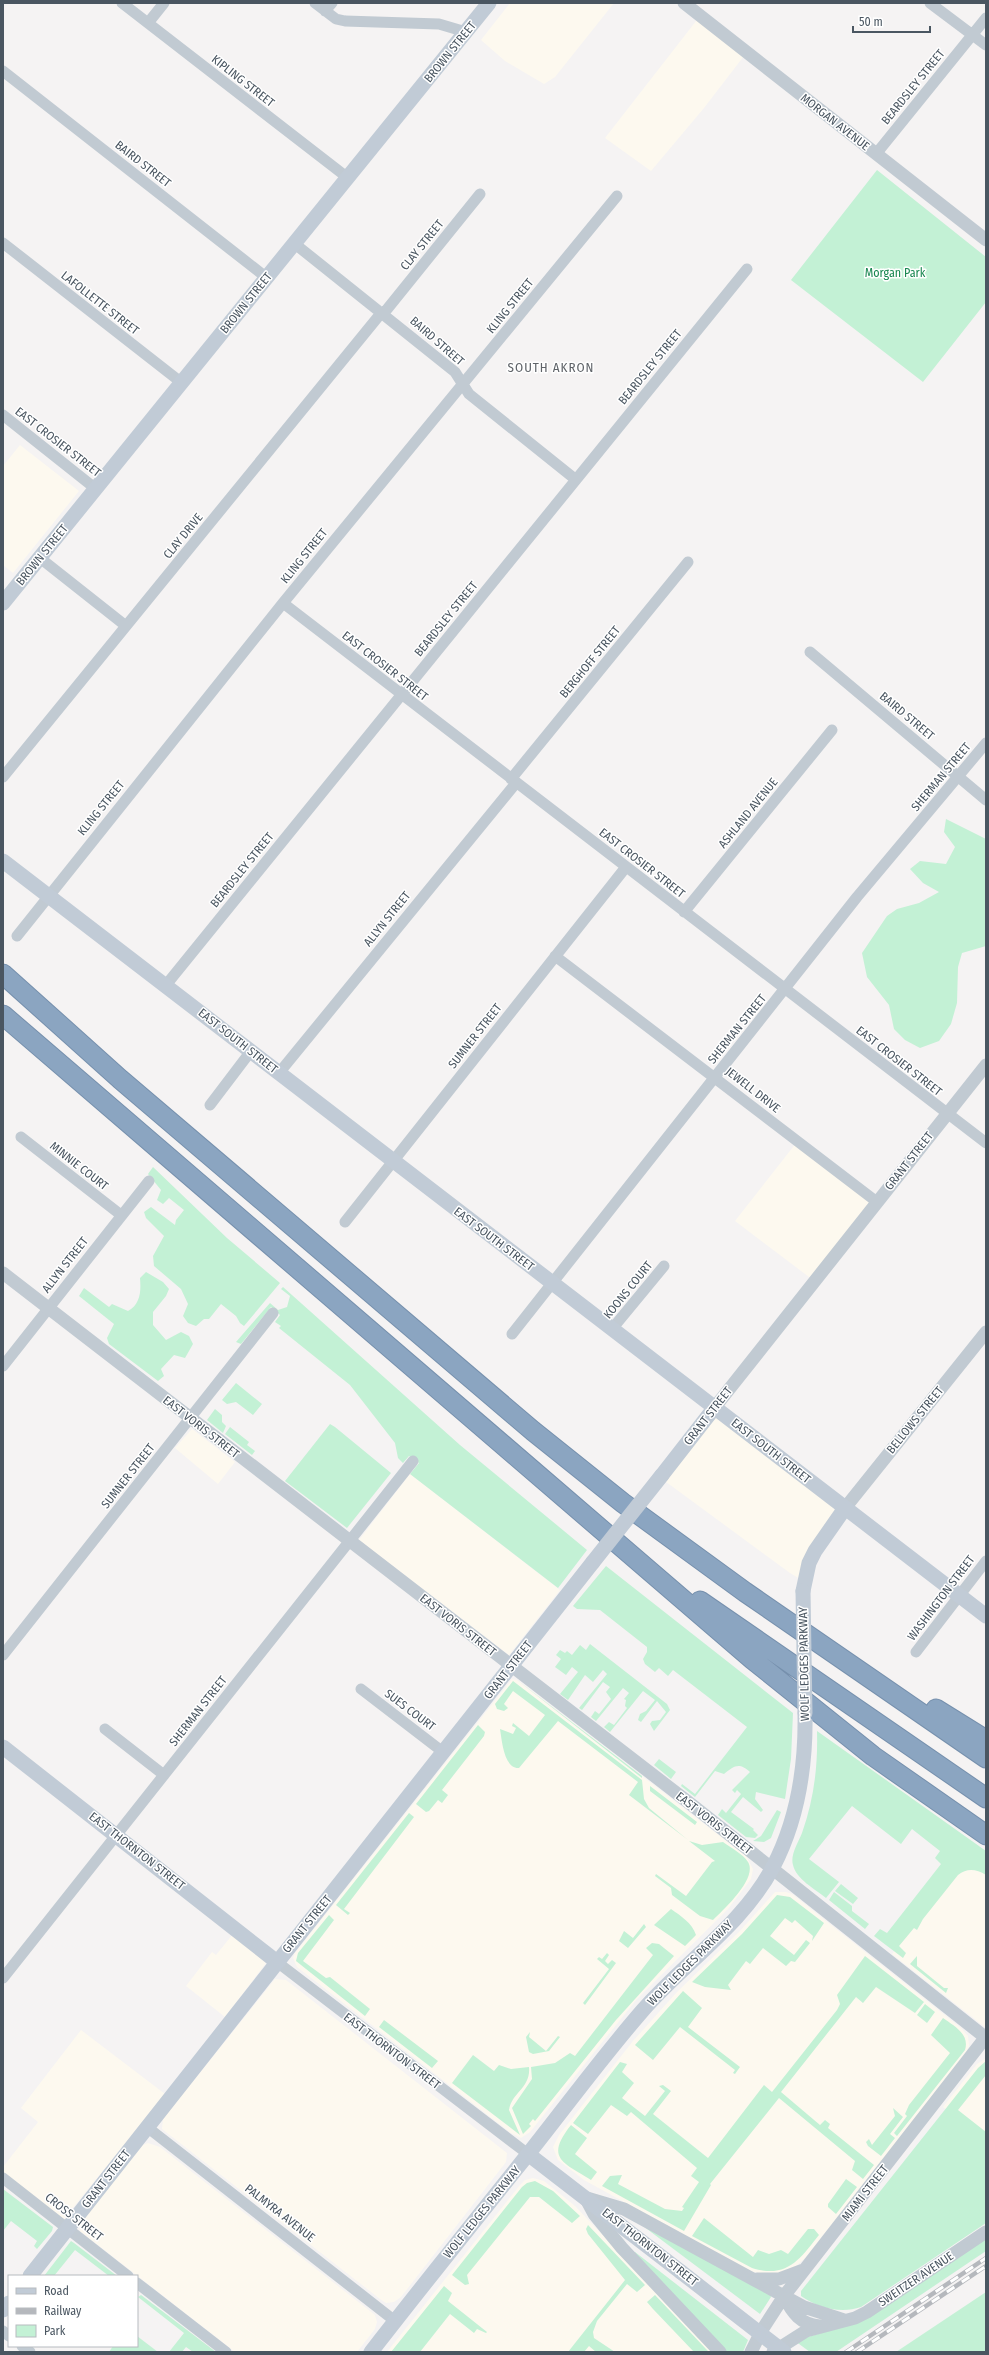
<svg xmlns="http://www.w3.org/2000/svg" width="989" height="2355" font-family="'Fira Sans Condensed',sans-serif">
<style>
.commercial{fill:#fdf9ef}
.green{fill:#c3f1d5}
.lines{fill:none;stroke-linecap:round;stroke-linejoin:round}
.motorway-casing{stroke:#7690ad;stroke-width:21}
.minor{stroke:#c1cad2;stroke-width:11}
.tertiary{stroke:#c1cad2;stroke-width:13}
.secondary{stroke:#c1cbd6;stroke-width:15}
.motorway{stroke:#8ba5c1;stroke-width:19}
.rail-casing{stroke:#b5b8bd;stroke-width:4.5}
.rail{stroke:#fff;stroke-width:3;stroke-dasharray:9;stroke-linecap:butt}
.secondary-bridge{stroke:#c1cbd6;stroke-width:15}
.labels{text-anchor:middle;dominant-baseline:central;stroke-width:3;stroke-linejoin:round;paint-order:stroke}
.street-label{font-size:12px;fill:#4a5661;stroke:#fff}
.park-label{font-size:12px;fill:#17864f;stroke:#fff}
.neighbourhood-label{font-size:13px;letter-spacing:1px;fill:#5f6368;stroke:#fff}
</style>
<rect width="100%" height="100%" fill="#f5f3f3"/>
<!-- commercial -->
<path class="commercial" d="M510 3H614L555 77 544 84 505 61 481 40Z
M700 16 747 52 704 108 651 171 605 138Z
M20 445 79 491 13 573 3 565V466Z
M797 1142 876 1202 813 1280 735 1221Z
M714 1410 842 1509 800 1579 790 1573 662 1479Z
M192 1429 235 1462 218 1484 175 1448Z
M410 1474 560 1590 509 1655 359 1540Z
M512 1679 517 1680 746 1856 753 1869 751 1879 728 1909 637 1999 530 2132 521 2138 511 2133 297 1967 293 1958 295 1953Z
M979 1846 986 1851V2028L892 1954Z
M775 1892H786L792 1894 961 2028 968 2036 969 2046 965 2055 805 2258 796 2266 784 2273 764 2274 750 2271 584 2180 558 2160 553 2147 559 2135 633 2041 677 1992 739 1932Z
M233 1934 266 1963 225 2017 186 1986 212 1952 216 1955Z
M275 1979 286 1980 507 2153 506 2162 401 2297 394 2302 386 2303 380 2299 162 2129 163 2119Z
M81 2030 165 2094 64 2219 3 2174V2167L38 2122 21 2108Z
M986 2058V2141L943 2107 977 2064Z
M148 2143 160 2147 375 2315 377 2322 375 2329 357 2352H235L80 2231 79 2225 143 2145Z
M533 2178 544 2181 575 2206 713 2352H387L520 2185 525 2180Z"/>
<!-- green -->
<path class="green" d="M877 170 986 257V302L923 382 791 280Z
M946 819 986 839V946L962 953 958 967 957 1003 951 1024 939 1041 920 1048 905 1040 894 1029 889 1005 867 977 862 953 887 916 897 909 919 903 939 892 923 883 910 869 920 861 946 864 955 847 944 832Z
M153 1167 227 1238 280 1283 244 1326 240 1323 236 1316 221 1304 209 1319H204L196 1326 188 1323 183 1316 188 1304 181 1289 154 1266 153 1256 164 1236 146 1218 144 1212 151 1207 175 1225 176 1220 184 1210 169 1198 163 1204 157 1200 161 1190 148 1174Z
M146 1272 163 1282 169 1289 166 1296 153 1312V1325L166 1340 181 1332 189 1336 193 1344 185 1358 174 1355 161 1369 164 1376 158 1381 109 1344 107 1338 114 1324 79 1296 84 1288 109 1307 112 1304 128 1311C141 1304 141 1290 140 1278Z
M283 1287 460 1445 587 1550 558 1588 410 1474 419 1463 409 1456 403 1463 398 1458 395 1443 350 1385 279 1328 281 1326 275 1322 280 1315 271 1307 241 1344 236 1342 270 1303 278 1310 287 1307 290 1296 281 1289Z
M236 1383 262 1404 253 1415 236 1402 227 1404 222 1400Z
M215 1409 222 1415V1422L226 1426 223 1433 207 1420Z
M330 1424 335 1427 391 1473 347 1528 285 1481Z
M230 1427 249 1442 247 1445 255 1451 252 1455 225 1434Z
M606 1566 793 1713 791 1759 785 1799 756 1792 755 1799 763 1810 761 1812 743 1797 731 1812 754 1829 753 1830 758 1835 755 1838 746 1837 718 1815 722 1809 726 1813 741 1794 737 1790 735 1793 732 1790 750 1772C739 1762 734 1766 724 1774L715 1771 695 1797 681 1786 682 1784 695 1794 747 1727 673 1670 668 1676 659 1668 655 1672 645 1664 643 1659 647 1652V1647L600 1610 577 1609 573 1606Z
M590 1644 667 1704 670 1710 654 1731 650 1724 652 1721 660 1720 666 1712 657 1701 641 1722 638 1720 640 1714 646 1711 655 1700 643 1691 610 1732 604 1727 609 1722 614 1725 627 1708 625 1706 626 1700 624 1699 629 1693 623 1688 596 1721 591 1717 595 1711 599 1714 611 1699 606 1692 610 1687 603 1682 582 1710 579 1708 607 1674 603 1670 593 1682 585 1675 568 1700 560 1694 578 1672 572 1667 566 1675 555 1667 561 1659 556 1655 560 1650 565 1653 567 1651 572 1655 580 1645 586 1650Z
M517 1680 642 1776V1778Z
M513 1681 642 1780 644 1799 649 1808 688 1840 629 1795 638 1782 558 1721 519 1768C504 1769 502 1741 500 1729L513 1734 516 1728 512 1726 513 1723 529 1736 545 1715 513 1691 504 1704 508 1708 504 1711 497 1709 495 1704Z
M478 1725 485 1732 484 1736 442 1790 448 1795 442 1803 438 1800 429 1811 426 1812 416 1804Z
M817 1731 986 1851V1875C976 1869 967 1868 958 1875L923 1919 917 1930 914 1928 899 1946 906 1953 903 1958 874 1936 880 1929 887 1933 941 1864 935 1858 940 1851 912 1829 901 1844 852 1806 809 1859 839 1882 826 1898C815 1889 796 1879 793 1865 790 1855 798 1843 802 1833 814 1799 818 1766 817 1731Z
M659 1759 676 1772 671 1779 654 1765Z
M650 1786 697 1822 695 1825 650 1791Z
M777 1810 781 1812 771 1838 764 1842 753 1841 761 1836Z
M409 1813 414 1817 344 1909 350 1913 348 1915 336 1905Z
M689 1841 702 1845 723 1842C731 1848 743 1854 748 1862 758 1878 724 1909 713 1920L700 1916 672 1895 671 1888 655 1876 656 1874 686 1896 712 1862 715 1861Z
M841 1884 858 1898 853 1904 835 1891Z
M834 1892 852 1906V1911L869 1924 865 1929 829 1900Z
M777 1895 790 1897 824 1923 812 1941 813 1936 795 1920 792 1923 785 1918 770 1936 794 1955 806 1940 810 1943 795 1962 791 1961 786 1966 763 1948 750 1964 746 1961 728 1985 731 1990 705 1987 692 1982 742 1934Z
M671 1909C681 1916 692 1923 696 1935L685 1946 654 1925Z
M329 1915 334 1920 303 1961 326 1978 330 1977 370 2009 365 2016 296 1961 298 1953Z
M644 1924 646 1927 628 1948 619 1941 624 1931 633 1938Z
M652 1943 659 1944 674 1956 616 2020 535 2121 533 2119 529 2124 531 2126 523 2134 512 2108 532 2079 531 2067 555 2063 570 2053 575 2056 653 1955 646 1948Z
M607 1953 609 1955 605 1961 608 1964 612 1960 616 1963 585 2005 583 2003 609 1969 597 1959 599 1957 602 1959Z
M865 1956 924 2002 915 2013 876 1987 863 2003 856 1997 781 2092 820 2125 825 2120 830 2124 828 2128 874 2165 863 2179 852 2170 855 2161 779 2098 710 2184 711 2185 684 2231 602 2186 610 2176 622 2175 618 2184 665 2209 682 2211 684 2208 682 2207 699 2182 691 2176 697 2168 631 2112 627 2116 611 2105 588 2134 573 2123 620 2062 627 2064 622 2072 634 2083 622 2098 645 2116 665 2091 659 2086 663 2085 671 2091 653 2114 708 2158 764 2085 772 2092 837 2010 840 2004 837 1995Z
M917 1956V1966L944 1988H948L946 1993 910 1964Z
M683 1991 702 2008 688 2027 740 2067 735 2074 733 2073 735 2070 680 2027 653 2060 635 2045Z
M925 2004 935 2012 927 2023 917 2015Z
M943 2018C954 2026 970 2034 965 2050L897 2136 894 2133 907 2116 905 2114 909 2105 950 2053 931 2035Z
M384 2020 438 2061 432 2068 379 2027Z
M530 2032 529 2037 546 2051 558 2036 560 2037 549 2051 533 2054 529 2052 526 2037Z
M473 2055 494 2071 499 2065 511 2069 529 2067C531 2088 512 2092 509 2110L520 2135 452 2083Z
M986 2061V2075L958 2110 986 2132V2223L861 2307C841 2314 818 2308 801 2296V2291L978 2068Z
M893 2108 903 2117 890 2134 895 2138 881 2156 868 2146 866 2142 869 2139 872 2145 895 2116Z
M571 2125 587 2138 575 2154 597 2172 591 2180C562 2162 545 2158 571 2125Z
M846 2179 857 2187 836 2214 828 2207V2204Z
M535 2181 553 2191 580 2216 572 2223 539 2197H530L467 2275 469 2284 465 2285 452 2275 522 2187 527 2183Z
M3 2189 53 2227 52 2231 37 2249 34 2246 37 2241 11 2221 3 2231Z
M704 2218 753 2257 758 2250 769 2254 781 2250 788 2254 808 2229H814L819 2235C800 2259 787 2279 752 2268L692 2236Z
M635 2220 770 2294 771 2297 760 2314Z
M588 2225 645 2285 637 2292 627 2284 597 2321 593 2332 594 2338 615 2352H596L589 2346 584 2352H568L625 2280 588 2234 586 2229Z
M986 2239V2251L836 2352H810L795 2341 848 2325Z
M71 2241 74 2243 117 2276H109L75 2250 54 2276H44Z
M635 2252 748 2340 743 2352H726L633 2254Z
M444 2286 452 2293 448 2301 487 2332 486 2333 477 2329 474 2333 450 2314 420 2352H391Z
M986 2292V2352H896Z
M141 2295 216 2352H193L186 2347 182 2352H169L184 2333 138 2297Z
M655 2295 706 2349 709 2352H694L653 2309 647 2302Z
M137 2336 158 2352H109L113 2346H137Z"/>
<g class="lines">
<defs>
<path id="motorway" d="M3 974 120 1079 533 1431 623 1503 745 1592 986 1758
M3 1015 752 1659 873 1756 986 1835
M700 1601 986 1798
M936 1709 986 1740"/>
</defs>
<!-- motorway casing -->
<use href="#motorway" class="motorway-casing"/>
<!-- minor -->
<path class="minor" d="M122 3 348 178
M315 3 336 19 345 21 439 24 466 32
M930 3 986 45
M325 11 332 3
M148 23 164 3
M3 71 267 278
M876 154 986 18
M3 243 182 383
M295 244 455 372 469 394 575 479
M384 313 480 194
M3 415 96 489
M40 558 126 626
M283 603 986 1143
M810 652 986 800
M3 777 382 312
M511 779 688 562
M684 912 832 730
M17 936 283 603 617 196
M555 956 877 1202
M166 985 747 269
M279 1073 516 783
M210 1105 251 1051
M21 1137 121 1215
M345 1222 626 867
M612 1329 664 1266
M512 1334 857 897 986 743
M3 1366 149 1181
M916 1652 986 1561
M3 1655 273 1313
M361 1689 443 1752
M105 1729 164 1775
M277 1962 528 2154
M3 1978 413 1461
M147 2127 395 2321
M3 2178 128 2276
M137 2283 226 2352
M3 2331 9 2336
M22 2346 30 2352"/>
<!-- tertiary -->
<path class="tertiary" d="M684 3 986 240
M3 1273 692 1805 986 2038
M715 1407 986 1065
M845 1508 986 1332
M587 2198 624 2209 804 2307 844 2320
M586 2199 594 2214 622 2248 720 2352
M757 2279H779L803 2270
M784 2296C792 2313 801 2325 820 2326
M751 2352 762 2330 784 2296 985 2038
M773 2352 806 2331 855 2318 867 2312 986 2232"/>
<!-- secondary -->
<path class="secondary" d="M3 603 489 3
M3 861 986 1616
M662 1475 715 1407
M803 1591 809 1563 815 1551 845 1508
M3 1747 277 1962
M528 2154 681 2272
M30 2276 593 1562
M3 2310 9 2303
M371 2352C423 2285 476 2219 529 2153 567 2105 603 2056 643 2010 685 1962 743 1924 773 1867 798 1819 806 1766 805 1713"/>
<!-- motorway -->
<use href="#motorway" class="motorway"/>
<defs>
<path id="rail" d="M846 2352 986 2258
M857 2352 986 2266"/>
</defs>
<!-- rail casing -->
<use href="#rail" class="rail-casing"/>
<!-- rail -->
<use href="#rail" class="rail"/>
<!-- secondary-bridge -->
<path class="secondary-bridge" d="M593 1562 662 1475
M803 1591 805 1713
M681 2272 784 2352"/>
</g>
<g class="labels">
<!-- street labels -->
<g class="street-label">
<text transform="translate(450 52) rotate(-51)">BROWN STREET</text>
<text transform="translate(243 81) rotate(38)">KIPLING STREET</text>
<text transform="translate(913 87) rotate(-51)">BEARDSLEY STREET</text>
<text transform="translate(835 122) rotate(38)">MORGAN AVENUE</text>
<text transform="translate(143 164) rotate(38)">BAIRD STREET</text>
<text transform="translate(422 245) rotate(-51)">CLAY STREET</text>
<text transform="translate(100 303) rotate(38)">LAFOLLETTE STREET</text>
<text transform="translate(246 303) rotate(-51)">BROWN STREET</text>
<text transform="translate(510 306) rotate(-51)">KLING STREET</text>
<text transform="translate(437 341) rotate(41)">BAIRD STREET</text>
<text transform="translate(650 367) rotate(-51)">BEARDSLEY STREET</text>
<text transform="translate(58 442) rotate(38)">EAST CROSIER STREET</text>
<text transform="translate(183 536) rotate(-51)">CLAY DRIVE</text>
<text transform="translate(42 555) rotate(-51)">BROWN STREET</text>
<text transform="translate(304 556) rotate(-51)">KLING STREET</text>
<text transform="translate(446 619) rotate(-51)">BEARDSLEY STREET</text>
<text transform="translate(590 662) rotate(-51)">BERGHOFF STREET</text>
<text transform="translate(385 666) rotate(38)">EAST CROSIER STREET</text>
<text transform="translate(907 716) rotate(40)">BAIRD STREET</text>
<text transform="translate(941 777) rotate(-50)">SHERMAN STREET</text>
<text transform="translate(101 808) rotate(-51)">KLING STREET</text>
<text transform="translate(748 813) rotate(-51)">ASHLAND AVENUE</text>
<text transform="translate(642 863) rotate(38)">EAST CROSIER STREET</text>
<text transform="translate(242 870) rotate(-51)">BEARDSLEY STREET</text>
<text transform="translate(387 919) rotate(-51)">ALLYN STREET</text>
<text transform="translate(737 1029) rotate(-51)">SHERMAN STREET</text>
<text transform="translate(475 1036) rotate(-52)">SUMNER STREET</text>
<text transform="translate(238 1041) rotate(38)">EAST SOUTH STREET</text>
<text transform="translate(899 1061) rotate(38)">EAST CROSIER STREET</text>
<text transform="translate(753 1090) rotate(38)">JEWELL DRIVE</text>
<text transform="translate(909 1161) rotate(-52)">GRANT STREET</text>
<text transform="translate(79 1166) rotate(38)">MINNIE COURT</text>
<text transform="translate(494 1239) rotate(37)">EAST SOUTH STREET</text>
<text transform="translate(65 1265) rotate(-52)">ALLYN STREET</text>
<text transform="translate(628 1290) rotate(-51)">KOONS COURT</text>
<text transform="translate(708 1416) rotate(-52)">GRANT STREET</text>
<text transform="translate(915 1420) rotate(-51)">BELLOWS STREET</text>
<text transform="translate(201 1427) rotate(38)">EAST VORIS STREET</text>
<text transform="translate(771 1451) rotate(38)">EAST SOUTH STREET</text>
<text transform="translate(128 1476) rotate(-52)">SUMNER STREET</text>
<text transform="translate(941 1598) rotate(-53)">WASHINGTON STREET</text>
<text transform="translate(458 1625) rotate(38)">EAST VORIS STREET</text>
<text transform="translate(804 1664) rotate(-91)">WOLF LEDGES PARKWAY</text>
<text transform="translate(508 1670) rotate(-52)">GRANT STREET</text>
<text transform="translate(410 1710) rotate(37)">SUES COURT</text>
<text transform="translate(198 1711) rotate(-52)">SHERMAN STREET</text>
<text transform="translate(714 1823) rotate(38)">EAST VORIS STREET</text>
<text transform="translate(137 1851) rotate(38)">EAST THORNTON STREET</text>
<text transform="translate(307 1924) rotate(-51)">GRANT STREET</text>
<text transform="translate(690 1963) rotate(-45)">WOLF LEDGES PARKWAY</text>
<text transform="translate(392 2051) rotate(37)">EAST THORNTON STREET</text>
<text transform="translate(106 2179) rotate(-52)">GRANT STREET</text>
<text transform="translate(865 2193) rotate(-52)">MIAMI STREET</text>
<text transform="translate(482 2212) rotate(-51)">WOLF LEDGES PARKWAY</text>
<text transform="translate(280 2213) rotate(38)">PALMYRA AVENUE</text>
<text transform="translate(74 2217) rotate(38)">CROSS STREET</text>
<text transform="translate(650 2247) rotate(38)">EAST THORNTON STREET</text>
<text transform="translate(916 2279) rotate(-34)">SWEITZER AVENUE</text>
</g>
<!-- park labels -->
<g class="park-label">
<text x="895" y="273">Morgan Park</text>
</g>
<!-- neighbourhood labels -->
<g class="neighbourhood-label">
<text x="551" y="367">SOUTH AKRON</text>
</g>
</g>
<!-- border -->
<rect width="989" height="2355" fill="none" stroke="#4a5661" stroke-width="8"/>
<!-- legend -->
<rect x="8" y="2275" width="130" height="72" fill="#ffffff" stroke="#b7bbc0"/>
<rect x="16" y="2288" width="20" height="6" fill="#c1cbd6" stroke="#b7bbc0"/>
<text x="44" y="2295" font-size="12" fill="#4a5661">Road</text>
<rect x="16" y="2308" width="20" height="6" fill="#b5b8bd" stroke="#b7bbc0"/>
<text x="44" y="2315" font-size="12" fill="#4a5661">Railway</text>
<rect x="16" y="2325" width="20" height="12" fill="#c3f1d5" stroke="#b7bbc0"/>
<text x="44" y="2335" font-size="12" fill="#4a5661">Park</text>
<!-- scale -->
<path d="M853 26v6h77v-6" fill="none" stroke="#4a5661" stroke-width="2"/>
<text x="859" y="26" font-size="12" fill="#4a5661" stroke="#ffffff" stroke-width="3" paint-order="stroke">50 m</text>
</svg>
